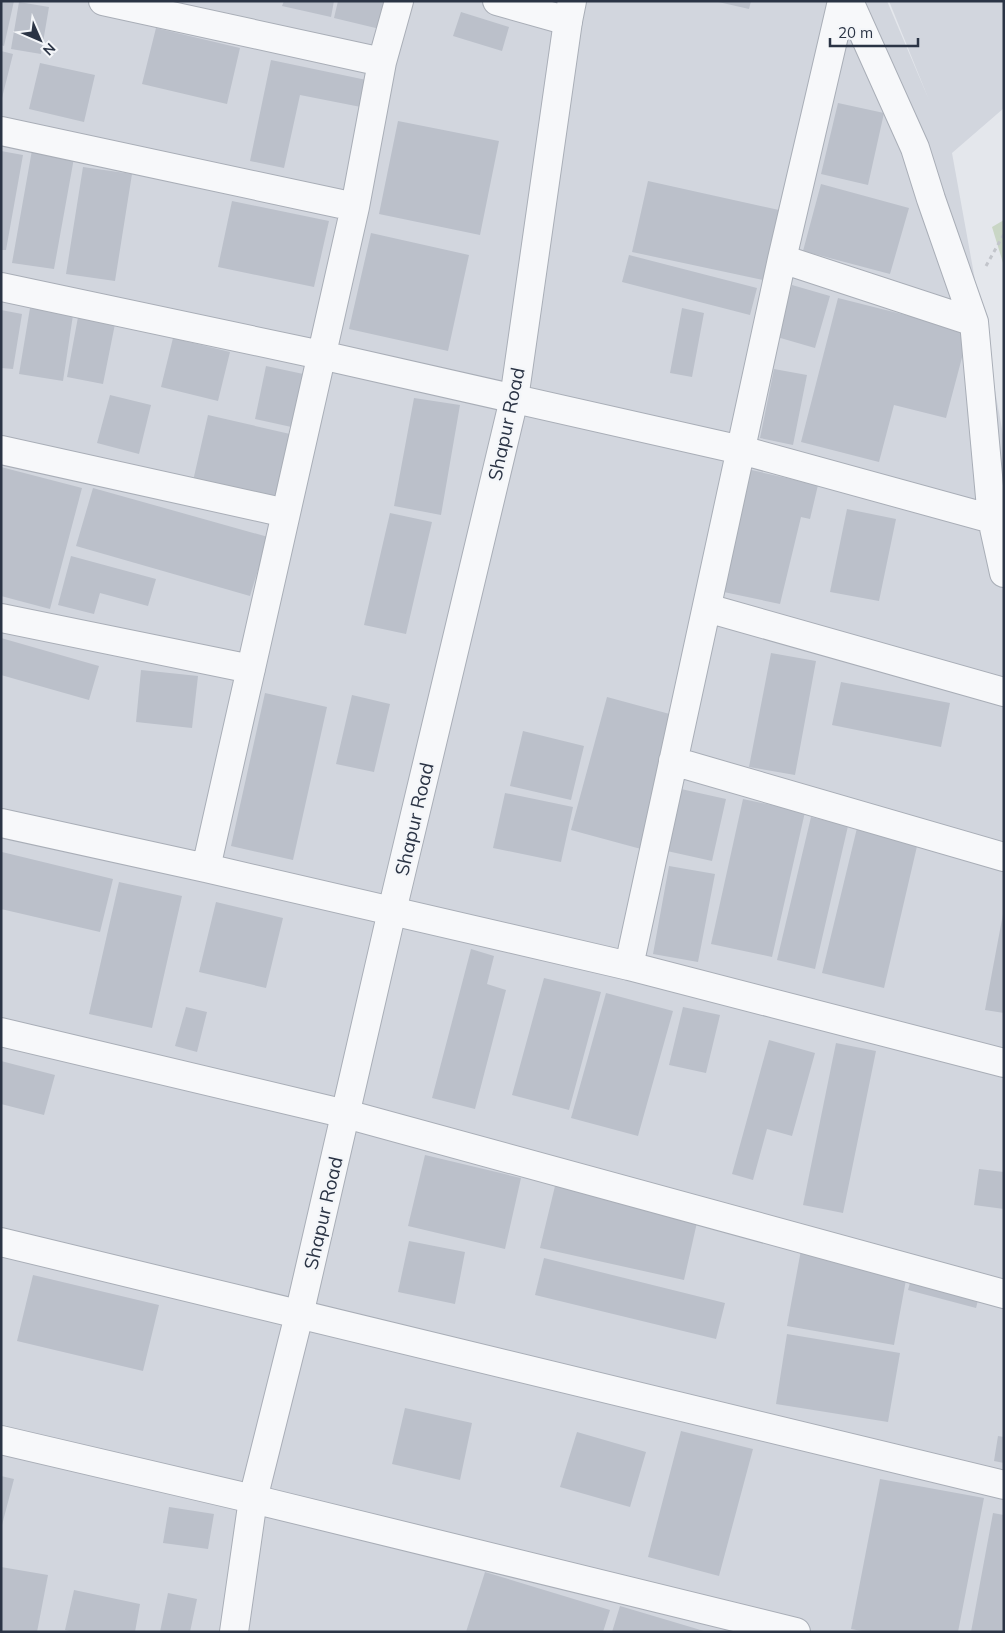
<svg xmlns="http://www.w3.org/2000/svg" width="1005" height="1633" font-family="Mulish,sans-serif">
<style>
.built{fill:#d2d6de}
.green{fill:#c9d6c5}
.building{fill:#bbc0ca}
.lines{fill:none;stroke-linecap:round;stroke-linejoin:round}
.minor-casing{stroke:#a9aeb7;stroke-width:30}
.tertiary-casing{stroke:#a9aeb7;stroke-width:30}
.path{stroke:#c2c5cb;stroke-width:3;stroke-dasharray:4 4;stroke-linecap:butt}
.minor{stroke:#f7f8fa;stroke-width:28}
.tertiary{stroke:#f7f8fa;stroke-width:28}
.labels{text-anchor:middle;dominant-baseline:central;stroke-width:4.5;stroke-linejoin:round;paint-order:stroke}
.street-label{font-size:19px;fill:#2b3445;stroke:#f4f6f9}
</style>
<rect width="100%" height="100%" fill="#e4e7ec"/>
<!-- built -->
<path class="built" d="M1 1H887L929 100 889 1H1004V108L952 153 1004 440V1632H1Z"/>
<!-- green -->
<path class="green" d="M1004 220V266L992 227Z"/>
<!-- building -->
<path class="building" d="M1 1H14L4 46 1 45Z
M284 1H334L331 17 282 6Z
M338 1H392L384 30 334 18Z
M714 1H751L749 9Z
M19 2 49 7 41 54 11 49Z
M461 12 509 27 502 51 453 36Z
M156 28 240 48 227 104 142 84Z
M1 51 13 54 2 98H1Z
M271 60 376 82 371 109 300 95 284 168 250 161Z
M40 63 95 75 84 122 29 109Z
M838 103 884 113 868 185 821 174Z
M398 121 499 141 480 235 379 214Z
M32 150 74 158 54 269 12 263Z
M1 151 23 155 6 250H1Z
M83 167 132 174 115 281 66 274Z
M648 181 779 210 763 280 632 252Z
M821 184 909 208 890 274 803 251Z
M232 201 329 221 314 287 218 267Z
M371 233 469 255 448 351 349 329Z
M629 255 757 288 750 315 622 282Z
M792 285 830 296 815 348 777 337Z
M838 298 969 331 946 418 894 405 879 462 801 442Z
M30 308 73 315 63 381 19 374Z
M682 308 704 313 692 377 670 373Z
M1 310 22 314 13 369 1 368Z
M78 317 115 324 103 384 67 377Z
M173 338 230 352 218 401 161 387Z
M266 366 308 375 296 428 255 419Z
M774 369 807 375 793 445 760 438Z
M110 395 151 405 139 454 97 443Z
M414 398 460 405 441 515 394 506Z
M208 415 290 434 276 499 193 481Z
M1 467 82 488 50 609 1 596Z
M747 469 818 485 810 519 801 517 780 604 719 591Z
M93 488 268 537 250 596 76 546Z
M847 509 896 519 879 601 830 592Z
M390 513 432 522 406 634 364 625Z
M71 556 156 579 148 606 100 593 94 614 58 605Z
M1 638 99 666 89 700 1 675Z
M771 653 816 661 795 775 749 767Z
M141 670 198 676 192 728 136 722Z
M841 682 950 703 941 747 832 725Z
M265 693 327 707 293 860 231 846Z
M352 695 390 704 374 772 336 764Z
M607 697 677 716 641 849 571 830Z
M523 731 584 746 571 800 510 786Z
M681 789 726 799 712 861 667 851Z
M505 793 573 807 561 862 493 848Z
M743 799 805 812 772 957 711 944Z
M811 817 848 826 815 969 777 960Z
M857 828 918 842 884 988 822 973Z
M2 852 113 879 100 932 1 909Z
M669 866 715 874 698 962 653 954Z
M119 882 182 896 152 1028 89 1014Z
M216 902 283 918 266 988 199 972Z
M1003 914H1004V1013L985 1010Z
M471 949 494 956 487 984 506 990 475 1109 432 1098Z
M544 978 601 992 569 1110 512 1095Z
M606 993 673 1011 638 1136 571 1118Z
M186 1007 207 1012 197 1052 175 1046Z
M683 1007 720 1015 706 1073 669 1065Z
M769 1040 815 1053 792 1136 767 1129 753 1180 732 1174Z
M836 1043 876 1051 843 1213 803 1205Z
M1 1061 55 1075 44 1115 1 1104Z
M425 1155 521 1178 505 1249 408 1226Z
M979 1169 1004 1172V1209L974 1205Z
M555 1186 698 1218 684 1280 540 1248Z
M409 1241 465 1252 455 1304 398 1292Z
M801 1250 908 1269 894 1345 787 1326Z
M544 1258 725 1303 716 1339 535 1295Z
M913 1272 981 1289 976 1308 908 1290Z
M33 1275 159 1305 143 1371 17 1341Z
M787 1334 900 1353 888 1422 776 1404Z
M405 1408 472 1423 460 1480 392 1464Z
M681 1431 753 1449 719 1576 648 1557Z
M577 1432 646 1452 630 1507 560 1487Z
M998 1436 1004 1437V1463L994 1461Z
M1 1476 14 1479 2 1525H1Z
M880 1479 984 1498 958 1632H867L851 1629Z
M169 1507 214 1514 208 1549 163 1543Z
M993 1513 1004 1515V1632H971Z
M1 1567 48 1575 37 1632H1Z
M485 1572 610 1610 603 1632H466Z
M74 1590 140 1604 135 1632H73L65 1630Z
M168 1593 197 1599 190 1632H160Z
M620 1606 704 1631V1632H612Z"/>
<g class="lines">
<defs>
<path id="minor" d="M103 1 382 62
M497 1 568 21
M849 1 915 148 931 199 974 322 992 519 1004 573
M1 131 355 207
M782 259 974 322
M1 287 321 355 741 450 992 519
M1 450 286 513
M707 608 1004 692
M1 618 251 669
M673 761 1004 857
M1 823 206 868 629 966 1004 1063
M206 868 355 207 382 62 399 1
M629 966 782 259 842 1
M1 1032 346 1114 1004 1294
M1 1242 1004 1485
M1 1440 253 1499 796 1632"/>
<path id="tertiary" d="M234 1632 253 1499 299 1315 392 911 514 399 568 21 572 1"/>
</defs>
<!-- minor casing -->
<use href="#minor" class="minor-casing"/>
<!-- tertiary casing -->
<use href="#tertiary" class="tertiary-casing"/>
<!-- path -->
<path class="path" d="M986 266 1004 234"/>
<!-- minor -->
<use href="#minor" class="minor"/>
<!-- tertiary -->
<use href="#tertiary" class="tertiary"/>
</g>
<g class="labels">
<!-- street labels -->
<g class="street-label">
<text transform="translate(506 424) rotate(-78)">Shapur Road</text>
<text transform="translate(414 819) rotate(-77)">Shapur Road</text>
<text transform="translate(323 1213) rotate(-77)">Shapur Road</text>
</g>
</g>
<!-- border -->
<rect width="1005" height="1633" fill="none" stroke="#2b3445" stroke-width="5"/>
<!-- north arrow -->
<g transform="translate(40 40) rotate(135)" stroke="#f4f6f9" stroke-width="4" paint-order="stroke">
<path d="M0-4L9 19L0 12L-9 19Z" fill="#2b3445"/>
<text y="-8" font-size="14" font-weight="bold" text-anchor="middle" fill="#2b3445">N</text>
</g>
<!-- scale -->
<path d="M830 38v8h88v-8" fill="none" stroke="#2b3445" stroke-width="2.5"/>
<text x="838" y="38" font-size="15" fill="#2b3445" stroke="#f4f6f9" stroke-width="4" paint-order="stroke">20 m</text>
</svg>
